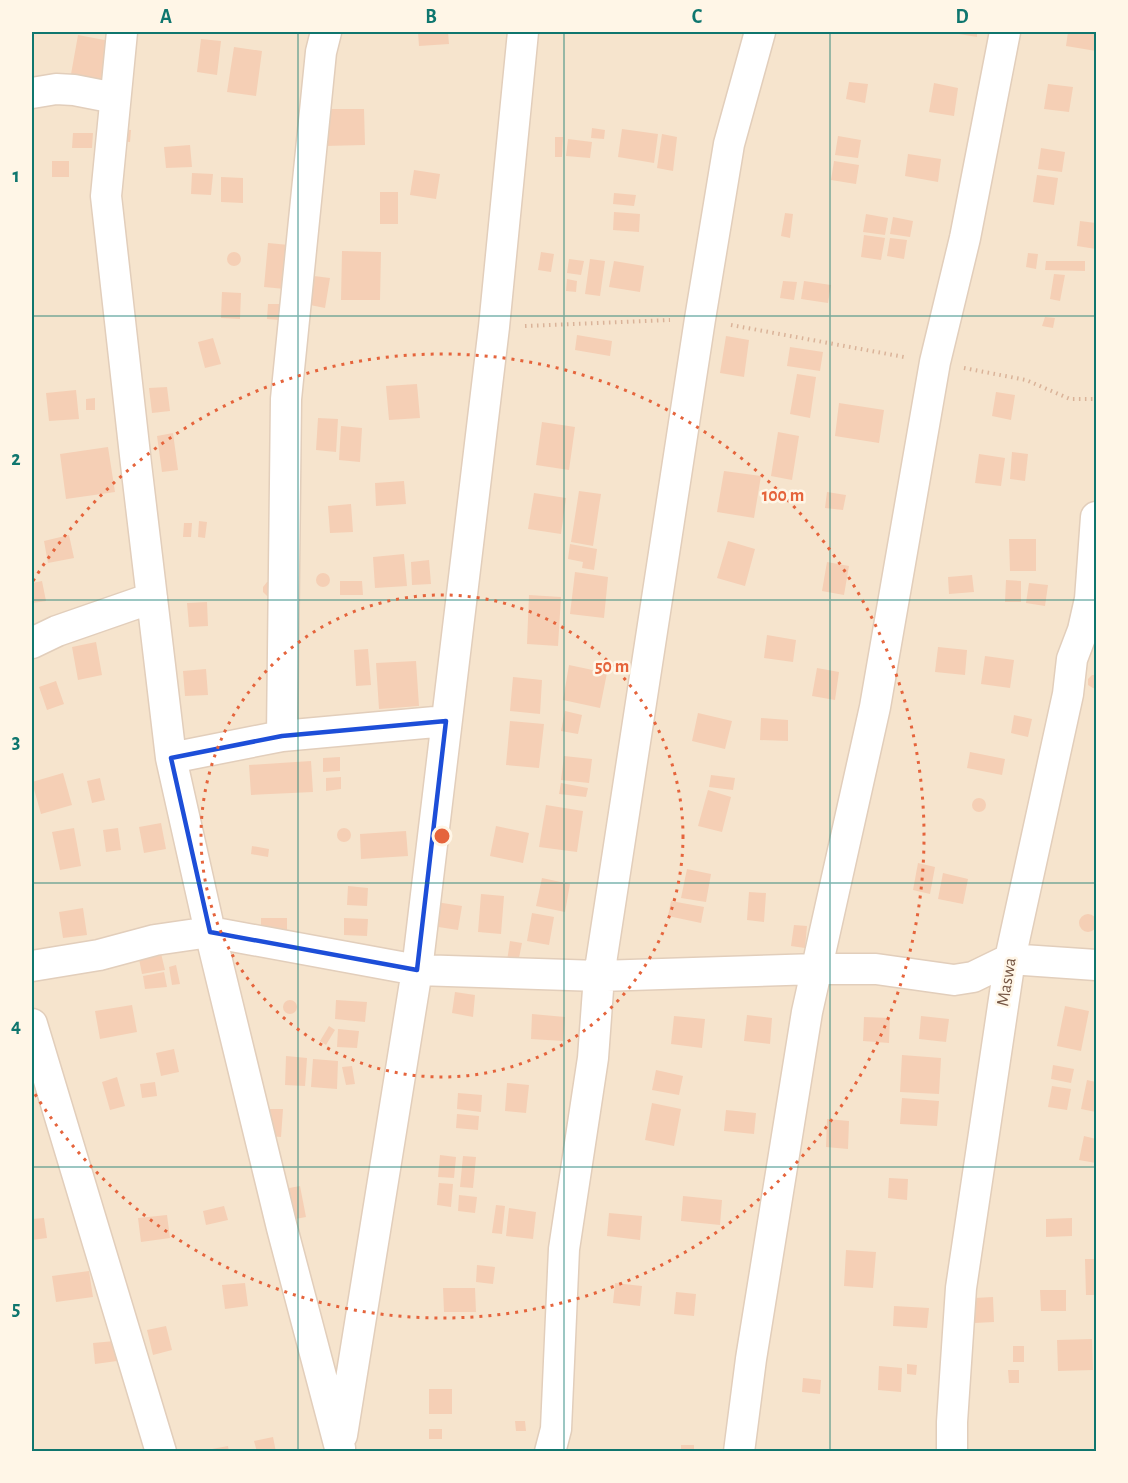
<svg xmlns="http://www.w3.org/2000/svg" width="1128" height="1483" font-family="'Alegreya Sans',sans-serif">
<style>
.residential{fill:#f6e4cd}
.building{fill:#f5cfb5}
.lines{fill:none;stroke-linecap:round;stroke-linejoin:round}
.street-casing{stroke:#e2cebb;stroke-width:33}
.path{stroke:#dab399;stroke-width:4;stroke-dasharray:1.5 4.5;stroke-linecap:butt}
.street{stroke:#fff;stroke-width:30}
.marked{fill:none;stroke:#1d4ed8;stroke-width:4.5;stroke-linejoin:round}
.grid{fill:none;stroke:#0f766e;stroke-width:1.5;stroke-opacity:0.55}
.ring{fill:none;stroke:#e5643c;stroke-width:3;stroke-dasharray:3 6}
.labels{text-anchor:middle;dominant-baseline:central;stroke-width:5;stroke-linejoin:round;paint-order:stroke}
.street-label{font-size:18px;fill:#765745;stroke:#fff6e7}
.centre{fill:#e5643c;stroke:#fff6e7;stroke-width:3}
.ring-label{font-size:18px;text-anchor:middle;font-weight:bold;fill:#e5643c;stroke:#fff6e7;stroke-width:5;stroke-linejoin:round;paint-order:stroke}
.neatline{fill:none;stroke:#0f766e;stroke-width:2}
.grid-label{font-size:20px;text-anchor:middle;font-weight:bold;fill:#0f766e}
</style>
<rect width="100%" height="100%" fill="#fef2e0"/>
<!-- residential -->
<path class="residential" d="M32 32H1096V1451H32Z"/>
<!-- building -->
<path class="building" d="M418 32H448L449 44 419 46Z
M953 32H977V37L953 33Z
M1068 32H1096V51L1066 46Z
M78 35 115 42 107 87 70 80Z
M201 39 221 41 217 75 197 72Z
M234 47 262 51 256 96 227 92Z
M849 82 868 84 865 103 846 99Z
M934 83 958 88 954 116 929 112Z
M1048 84 1073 87 1069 112 1044 109Z
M323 109H364L365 145 324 146Z
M592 128 605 130 604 139 591 138Z
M119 129 131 130 130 142 118 141Z
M622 129 658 134 654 163 618 157Z
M73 133H93L92 148H72Z
M662 134 677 137 673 171 657 168Z
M838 136 861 140 858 158 835 155Z
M555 137H563L562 157H555Z
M568 139 592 142 590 158 566 156Z
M190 145 192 167 166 168 164 147Z
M1041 148 1065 152 1062 172 1038 169Z
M908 154 941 159 938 182 905 176Z
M52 161H69V177H52Z
M834 161 859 165 856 184 831 180Z
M414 170 440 174 436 199 410 195Z
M192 173 213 174 211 195 191 194Z
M1037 175 1058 178 1054 205 1033 202Z
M221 177 243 178V203L221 202Z
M380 192H398V224H380Z
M614 193 636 195 634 206 613 204Z
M614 212 640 214 639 232 613 230Z
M785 213 793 214 790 238 781 236Z
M866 214 888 218 885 235 863 232Z
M893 217 913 221 910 237 890 234Z
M1080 221 1096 223V249L1077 246Z
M864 235 885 238 881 260 861 257Z
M890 238 907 240 904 259 887 256Z
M268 243 289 245 285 289 264 287Z
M342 251 381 252 380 300H341Z
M541 252 554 254 551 272 538 270Z
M227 259a7 7 0 1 1 14 0a7 7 0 1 1-14 0Z
M1028 253 1038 254 1036 269 1026 267Z
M569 259 584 261 581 275 567 273Z
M590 259 605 261 600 296 585 294Z
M614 261 644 266 640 292 609 287Z
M1046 261H1085V271L1045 270Z
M1054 274 1065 275 1060 301 1050 299Z
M314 276 330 278 325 308 310 305Z
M567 279 577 281 576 292 566 291Z
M783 281 797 282 794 300 780 298Z
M804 281 831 285 828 303 801 299Z
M222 292 241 293 240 319 221 318Z
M268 304H279V320L267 319Z
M1045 317 1055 318 1053 328 1042 326Z
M577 335 612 341 610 356 575 350Z
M726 336 749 340 744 377 720 373Z
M213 338 221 364 205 368 198 342Z
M790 347 823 352 820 371 787 366Z
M797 374 816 377 810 418 790 414Z
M417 384 420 418 389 420 386 386Z
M167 387 170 411 152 413 149 388Z
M76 390 79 419 49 421 46 393Z
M996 392 1015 395 1011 420 992 416Z
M95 398V410H86V399Z
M839 403 884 410 879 443 835 436Z
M318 418 338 419 336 452 316 450Z
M542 422 575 427 569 470 536 465Z
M341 426 362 428 360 462 339 460Z
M778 432 799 436 792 480 771 476Z
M173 433 178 470 162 472 157 436Z
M108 447 115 492 66 499 60 454Z
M1012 452 1028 454 1025 481 1010 479Z
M979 454 1005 458 1001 486 975 483Z
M724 471 761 476 754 518 717 512Z
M404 481 406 504 376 506 375 483Z
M579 491 601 494 593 546 571 542Z
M827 492 846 495 843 510 825 508Z
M534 493 566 498 561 534 528 529Z
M351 504 353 532 330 533 328 506Z
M199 521 207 522 205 538 198 537Z
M184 523H192L191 537H183Z
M69 535 74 558 48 563 44 541Z
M1009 539H1036V571H1010Z
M728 541 755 549 745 586 717 578Z
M570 544 597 549 594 570 582 568 583 562 568 559Z
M404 554 407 586 375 588 373 557Z
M429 560 431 584 412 585 411 562Z
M827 562 849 566 844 595 822 591Z
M575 572 608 577 604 618 570 614Z
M316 580a7 7 0 1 1 14 0a7 7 0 1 1-14 0Z
M972 575 974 592 949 594 948 577Z
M1006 580 1021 581V602H1005Z
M42 581 46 601 32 603V583Z
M340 581H362L363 595H340Z
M267 582H269L270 596H267L263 592V587Z
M1029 583 1048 585 1045 606 1026 603Z
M529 595 561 597 558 646 527 644Z
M207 602 208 626 189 627 187 603Z
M767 635 796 640 793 662 764 658Z
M96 642 102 675 78 680 72 647Z
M938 647 967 650 965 675 935 672Z
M368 649 371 685 356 686 354 650Z
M985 656 1014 660 1010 688 981 684Z
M416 661 419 706 379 709 376 663Z
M569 665 607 673 600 708 563 700Z
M817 668 839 672 835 700 812 696Z
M206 669 208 695 185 696 183 671Z
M1092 675H1096V689L1093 688 1088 685V679Z
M513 677 542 680 540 714 510 711Z
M56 681 64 704 47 710 39 687Z
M565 711 582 715 578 734 561 731Z
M698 713 732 721 725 749 692 741Z
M1014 715 1032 719 1028 737 1011 733Z
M761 718 788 720V741L760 740Z
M510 721 544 724 539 768 506 765Z
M970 752 1005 759 1002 775 967 768Z
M564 756 592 759 589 783 561 780Z
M340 757V771L323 772V758Z
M311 761 313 792 251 795 249 765Z
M63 773 72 805 41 814 32 782Z
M711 775 735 778 733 790 709 787Z
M341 777V789L326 791V778Z
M100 778 105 800 92 803 87 781Z
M561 783 588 788 586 797 559 794Z
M708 790 731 797 722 832 698 826Z
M972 805a7 7 0 1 1 14 0a7 7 0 1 1-14 0Z
M546 805 583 811 577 852 539 847Z
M161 823 166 849 144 853 139 827Z
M496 826 529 833 523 863 490 856Z
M74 828 81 866 60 870 52 832Z
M118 828 121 850 106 852 103 830Z
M337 835a7 7 0 1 1 14 0a7 7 0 1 1-14 0Z
M406 831 408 856 361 859 360 834Z
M252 846 269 849 268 857 251 854Z
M918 863 935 867 930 894 913 890Z
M687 869 711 874 706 902 681 898Z
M943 873 968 879 963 904 938 899Z
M542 878 570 884 565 912 536 906Z
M348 886 368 888 367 906 347 905Z
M749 892 766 893 764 922 747 920Z
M481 894 504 896 501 934 478 932Z
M671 901 704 907 701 923 668 916Z
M436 902 462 906 458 930 432 926Z
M83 908 87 935 63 938 59 912Z
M532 913 554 917 549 945 527 941Z
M1079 923a9 9 0 1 1 18 0a9 9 0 1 1-18 0Z
M261 918H287V934H261Z
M344 918 368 919 367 936 344 935Z
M794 925 807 926 805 948 791 946Z
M510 941 522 943 518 963 507 961Z
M159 945 165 970 142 974 137 949Z
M176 965 180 984 172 985 169 967Z
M164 972 167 987 145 989 143 976Z
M455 992 475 995 473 1017 452 1013Z
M336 1000 367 1002 365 1022 335 1019Z
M283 1007a7 7 0 1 1 14 0a7 7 0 1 1-14 0Z
M132 1005 137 1032 100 1039 95 1011Z
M1065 1006 1089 1011 1081 1051 1057 1046Z
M532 1014 565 1017 563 1041 531 1039Z
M747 1015 772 1018 770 1044 744 1041Z
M674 1016 705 1019 702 1048 671 1044Z
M921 1016 949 1019 946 1042 919 1039Z
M864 1017 890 1018 889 1043 863 1041Z
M329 1026 335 1030 326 1045 320 1041Z
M338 1029 359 1031 357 1048 337 1047Z
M174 1049 179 1072 161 1076 156 1053Z
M902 1055 941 1058 939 1094 900 1092Z
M286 1056 307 1058 305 1086 285 1085Z
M313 1059 338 1061 337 1089 311 1087Z
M1053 1065 1074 1069 1071 1083 1051 1079Z
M352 1066 355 1084 346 1085 342 1067Z
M656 1070 683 1076 679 1095 652 1090Z
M117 1077 125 1106 110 1110 102 1082Z
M1087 1080 1096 1082V1112L1081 1109Z
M155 1082 157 1096 142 1098 140 1084Z
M507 1083 529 1085 526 1113 505 1111Z
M1052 1086 1071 1089 1067 1110 1048 1107Z
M458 1093 482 1095 481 1112 457 1109Z
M902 1098 939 1101 937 1126 900 1124Z
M652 1103 681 1109 674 1146 645 1140Z
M268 1109H283L281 1137 266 1136Z
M726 1110 756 1113 754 1134 724 1131Z
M457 1114 479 1116 478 1130 456 1128Z
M827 1119 849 1121 848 1149 826 1147Z
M1084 1136 1096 1139V1163L1079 1160Z
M440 1155 456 1157 454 1178 438 1177Z
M463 1156 476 1157 473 1188 460 1187Z
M889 1178 908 1179 907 1200 888 1198Z
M439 1183 453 1184 451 1207 437 1205Z
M300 1186 306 1217 290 1220 284 1189Z
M459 1195 477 1197 475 1213 458 1211Z
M683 1196 722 1200 720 1225 681 1221Z
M496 1205 505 1206 502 1234 492 1233Z
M224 1206 228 1220 206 1225 203 1211Z
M509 1208 536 1212 533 1239 506 1236Z
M609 1213 642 1216 640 1240 607 1236Z
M167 1215 170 1238 141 1242 138 1218Z
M44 1218 47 1238 32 1240V1219Z
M1072 1218V1236L1046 1237V1219Z
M846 1250 876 1252 873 1288 844 1286Z
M1085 1259H1096V1295H1086Z
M477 1265 495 1267 493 1284 476 1282Z
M89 1271 93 1297 56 1302 52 1276Z
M245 1283 248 1306 225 1309 222 1285Z
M615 1283 642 1286 640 1306 613 1303Z
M443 1288H475L476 1312H444Z
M1040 1290H1066V1311H1041Z
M676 1292 696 1294 694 1316 674 1314Z
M993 1297 994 1322 974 1323V1298Z
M894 1306 929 1308 927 1328 893 1326Z
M166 1326 172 1350 153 1355 147 1330Z
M1092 1339 1093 1370 1058 1371 1057 1340Z
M115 1341 117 1361 95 1364 93 1343Z
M1013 1346H1024V1362H1013Z
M907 1364 917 1365 916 1375 907 1374Z
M879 1366 902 1368 901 1392 878 1390Z
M1008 1370H1019V1383H1009Z
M803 1378 821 1380 820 1394 802 1392Z
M429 1389H452V1414H429Z
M515 1421H525L526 1431H516Z
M429 1429H442V1439H429Z
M273 1437 276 1452H257L254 1441Z
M681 1445H694V1452H681Z
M228 1446 229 1452H213L212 1449Z"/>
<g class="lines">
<defs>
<path id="street" d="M122 32 106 196 136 464 171 758 210 932 282 1228 340 1448
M32 93 56 89 74 90 115 98
M32 643 57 631 152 598
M282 736 286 399 321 52 326 32
M171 758 282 736 446 721
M32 966 99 955 155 940 210 932 417 970 599 976 817 969H876L954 980 973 977 1010 959 1096 965
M32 1024 161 1452
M342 1435 417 970 494 327 523 32
M550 1452 556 1429 564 1249 593 1058 599 976 700 319 729 144 760 32
M739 1452 751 1359 807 1012 875 707 935 362 965 238 1005 32
M952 1452V1422L961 1288 1010 959 1068 694 1072 659 1083 630 1090 599 1096 517"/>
</defs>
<!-- street casing -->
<use href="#street" class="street-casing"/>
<!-- path -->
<path class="path" d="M731 325 904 357
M525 326 670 320
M964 368 1026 380 1070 399H1096"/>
<!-- street -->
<use href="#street" class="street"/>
</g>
<!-- marked area -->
<path class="marked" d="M446 721 417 970 210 932 171 758 282 736Z"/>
<!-- grid -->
<path class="grid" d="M298 32V1452M564 32V1452M830 32V1452M32 316H1096M32 600H1096M32 883H1096M32 1167H1096"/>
<!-- distance rings -->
<g class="ring">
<circle cx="442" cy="836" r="241"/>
<path d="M33 581A482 482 0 1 1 33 1091"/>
</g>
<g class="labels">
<!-- street labels -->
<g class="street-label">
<text transform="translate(1007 982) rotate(-81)">Maswa</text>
</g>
</g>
<circle cx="442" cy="836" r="9" class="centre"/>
<g class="ring-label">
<text x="783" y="501">100 m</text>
<text x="612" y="672">50 m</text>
</g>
<!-- border -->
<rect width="1128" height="1483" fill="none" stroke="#fff6e7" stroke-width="66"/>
<rect x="33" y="33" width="1062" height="1417" class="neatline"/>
<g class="grid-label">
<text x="166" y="23">A</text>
<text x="431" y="23">B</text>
<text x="697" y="23">C</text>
<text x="962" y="23">D</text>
<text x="16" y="182">1</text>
<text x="16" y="465">2</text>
<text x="16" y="748">3</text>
<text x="16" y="1032">4</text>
<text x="16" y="1315">5</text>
</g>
</svg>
